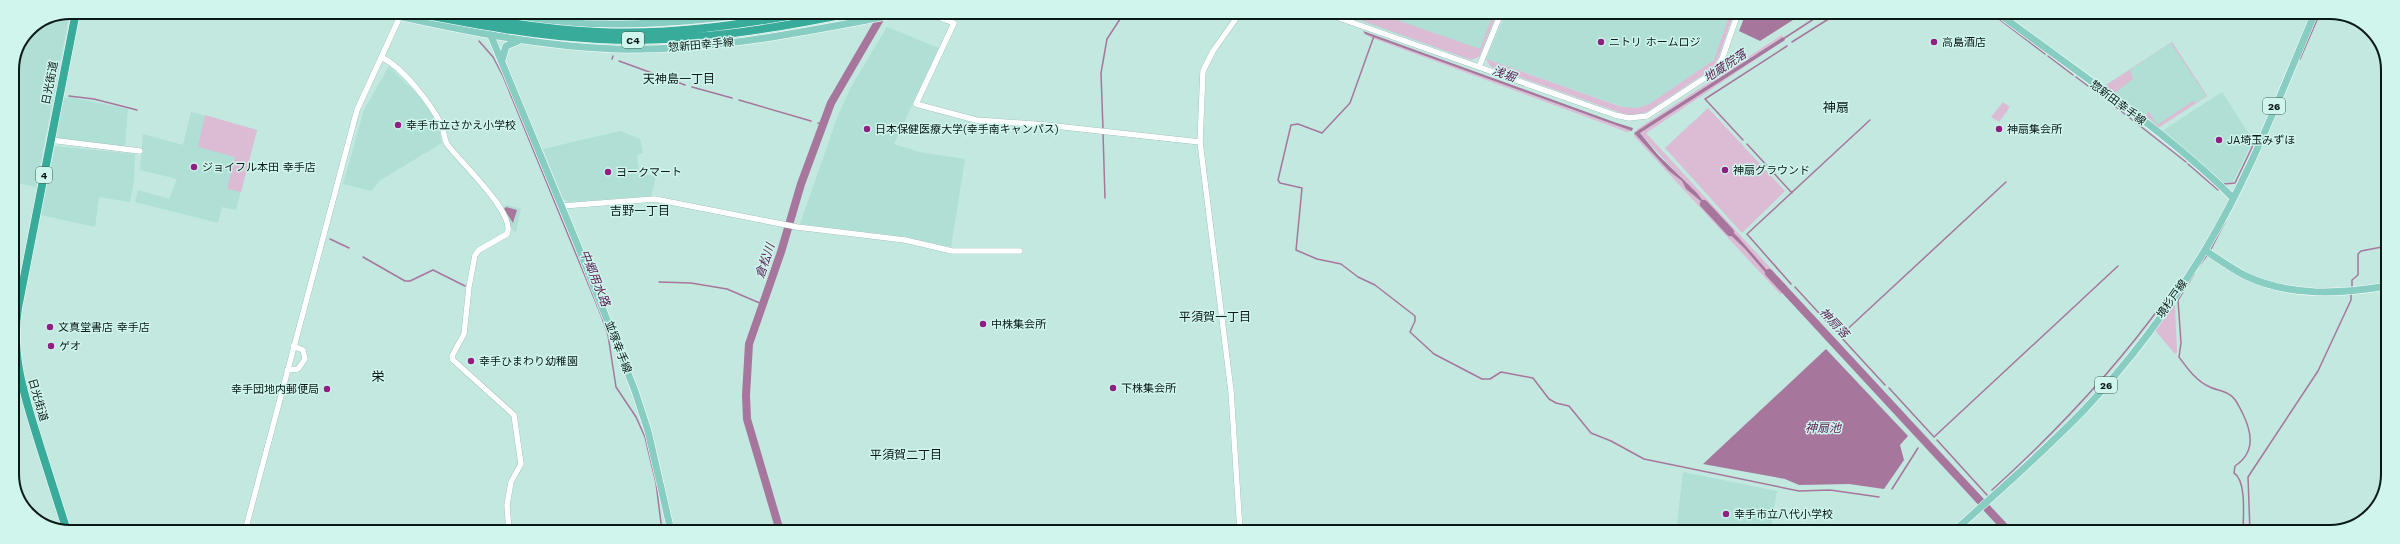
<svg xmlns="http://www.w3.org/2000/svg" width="2400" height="544" font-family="'Work Sans','Noto Sans JP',sans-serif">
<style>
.built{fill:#afdfd5}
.green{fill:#dcbbd5}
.water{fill:#a7769d}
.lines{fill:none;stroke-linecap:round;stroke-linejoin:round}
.stream{stroke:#a7769d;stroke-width:1.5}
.river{stroke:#a7769d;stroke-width:8}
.minor-casing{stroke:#88aca5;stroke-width:6}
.major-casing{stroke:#fff;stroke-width:8}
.highway-casing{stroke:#fff;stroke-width:9}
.minor{stroke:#fff;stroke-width:5.5}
.major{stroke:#88cdc2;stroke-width:7}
.highway{stroke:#38ab9a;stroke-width:8}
.highway-bridge-casing{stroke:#fff;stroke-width:9;stroke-linecap:butt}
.highway-bridge{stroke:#38ab9a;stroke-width:8}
.poi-dot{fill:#8f2082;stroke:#cff5ed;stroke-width:1.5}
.labels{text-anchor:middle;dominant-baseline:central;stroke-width:3;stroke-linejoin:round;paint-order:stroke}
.shield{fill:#cff5ed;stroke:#465b56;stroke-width:1}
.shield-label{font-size:10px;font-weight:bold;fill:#0b1916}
.poi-label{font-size:11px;fill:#0b1916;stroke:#cff5ed;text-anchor:start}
.street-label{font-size:11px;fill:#0b1916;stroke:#cff5ed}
.water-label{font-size:12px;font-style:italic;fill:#5c1f53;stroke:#cff5ed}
.neighbourhood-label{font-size:12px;fill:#0b1916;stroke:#cff5ed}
.quarter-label{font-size:13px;fill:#0b1916;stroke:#cff5ed}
.rim{fill:none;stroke:#0b1916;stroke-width:2}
</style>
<rect width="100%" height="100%" fill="#c2e8e0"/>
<!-- built -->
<path class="built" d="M66 13 69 17 36 187 12 182V69L29 29Z
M1337 13H1497L1479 57 1471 60Z
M1506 13H1730L1714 60 1649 104 1638 108 1629 109 1486 59Z
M887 27 939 48 894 144 919 152 965 159 951 247 906 237 800 224 838 115 851 87Z
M2172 42 2207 96 2158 128 2103 87Z
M389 66 427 104 439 129 442 143 379 181 372 191 343 184 364 110Z
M2222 92 2253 140 2233 182 2222 183 2162 131Z
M70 97 128 109 125 147 58 138 56 136 64 98Z
M191 112 257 130 236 210 222 207 218 223 135 202 138 190 169 199 177 179 140 170 143 134 183 145Z
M620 131 640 139 643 153 637 155 639 172 656 177 651 196 570 202 563 199 543 149Z
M55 146 135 154 134 180 130 202 99 197 95 227 41 215Z
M507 205 521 209 516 232 511 229 502 208Z
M1683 472 1777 491 1770 532H1676Z"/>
<!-- green -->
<path class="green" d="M1341 13H1377L1480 49 1490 22 1497 13 1479 57 1471 60Z
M1730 13H1734L1719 56 1713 68 1647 112 1635 115 1624 114 1491 67 1486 59 1622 107 1638 108 1649 104 1714 60Z
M1363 33 1365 34 1632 131 1627 132 1372 38Z
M1782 35 1783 37 1749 59 1748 57Z
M1785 40 1646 133 1787 286 1785 291 1640 133Z
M2172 42 2207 96 2158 128 2150 118 2148 120 2143 117 2149 112 2157 125 2193 101 2195 103 2206 96 2171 43 2130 70 2133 79 2113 94 2103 87Z
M1743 60 1744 62 1638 131 1636 130Z
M2003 102 2010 107 1999 122 1991 117Z
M1708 108 1785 191 1742 233 1665 148Z
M205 115 257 130 241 192 227 189 235 157 198 147Z
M1634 133 1669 171 1682 181 1688 191 1704 204 1709 214 1745 249 1783 293 1780 294 1634 136Z
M2173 304 2175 306 2177 352 2175 354 2154 329Z"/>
<!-- water -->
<path class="water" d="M1746 13H1804L1760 41 1739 31Z
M1363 31 1614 122 1633 128 1632 131 1365 34Z
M1783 37 1785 40 1640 133 1658 155 1697 193 1713 214 1738 237 1785 291 1783 293 1745 249 1709 214 1704 204 1686 189 1682 181 1669 171 1634 133Z
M506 207 517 210 513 223 504 209Z
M1826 349 1908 436 1900 445 1904 460 1884 489 1849 484 1799 485 1785 479 1703 464Z"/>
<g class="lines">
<!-- stream -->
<path class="stream" d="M68 13 70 16
M1991 13 2045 54
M625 16 626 12
M1374 36 1350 103 1322 133 1298 124 1291 125 1278 180 1280 183 1302 188 1296 250 1317 259 1341 264 1358 277 1375 285 1415 316V321L1410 332 1434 354 1482 379H1490L1501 372 1533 378 1549 399 1556 403 1569 406 1591 433 1611 441 1644 459 1799 491 1830 490 1879 497
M1783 39 1823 13
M479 41 493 57 503 76 601 315 608 335 616 387 636 417 645 437 656 483 662 531
M1792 42 1838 13
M2048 56 2073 75
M612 59 613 56
M2300 59 2320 13
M619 61 685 85
M2076 77 2104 98
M692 87 732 98
M69 96 94 99 137 110
M739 100 811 121
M2107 100 2186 162
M818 123 823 124
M1103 129 1101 73 1107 39 1124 13
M1103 133 1105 198
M1743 140 1705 99 1787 46
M1747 144 1792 193
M2188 164 2218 190
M2224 184 2235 183 2255 141
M330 239 349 248
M2210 251 2225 222
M363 257 405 281H410L433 270 465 286
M2198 267 2208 254
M2194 274 2178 300 2181 343 2179 357C2187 368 2197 382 2210 387 2216 390 2225 391 2230 395 2236 398 2239 407 2242 412 2252 432 2256 452 2235 466L2234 473C2247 481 2243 518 2243 532
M659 282 691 283 727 289 762 304
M1791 284 1747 234 1870 120
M1795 287 1885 385
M2352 289V280L2358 275V254L2361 251 2387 246
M1840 336 2006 182
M1889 388 1934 437 2118 266
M1937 440 1987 495
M1922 442 1924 441
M1892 489 1918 448
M1992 490C2056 432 2114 371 2165 300
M2250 532 2248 477 2318 371 2351 300V292"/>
<!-- river -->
<path class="river" d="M1704 204 1730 232
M1769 273 2009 532
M780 531 747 419 746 395 749 344 781 252 801 184 831 103 884 12"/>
<defs>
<path id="minor" d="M924 12 954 23 916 104 976 120 1046 125 1200 142
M1325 13 1615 115 1629 118 1647 116 1714 72 1722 59 1738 13
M383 58C404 69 430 103 441 124 444 130 444 139 447 144 459 161 517 214 507 234L479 250 475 255 469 287 464 334 452 356 453 360 514 415 521 464 511 482 507 505 509 531
M1479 67 1501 13
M50 140 140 151
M562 206 655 199 797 227 905 240 952 251H1020
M287 370 298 369 305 359 303 350 293 346
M245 531 357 110 402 12
M1240 531 1231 391 1200 142 1203 71 1213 51 1240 13"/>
<path id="major" d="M379 12C457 29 535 46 615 49 714 52 812 30 909 12
M480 12C575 30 667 26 762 12
M481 12 578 246 635 391 648 431 671 531
M1998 13C2075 71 2165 130 2233 198
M502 60 506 46 518 41
M2205 250C2218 259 2232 269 2246 276 2291 297 2340 294 2387 286
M1953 532C1998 492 2043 452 2085 409 2130 361 2171 306 2205 250 2250 176 2281 92 2315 13"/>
<path id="highway" d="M67 531C58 503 49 474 40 446 26 400 10 357 18 308L76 12"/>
</defs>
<!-- minor casing -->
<use href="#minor" class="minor-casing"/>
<!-- major casing -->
<use href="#major" class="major-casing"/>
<!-- highway casing -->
<use href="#highway" class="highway-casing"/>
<!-- minor -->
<use href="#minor" class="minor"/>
<!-- major -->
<use href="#major" class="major"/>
<!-- highway -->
<use href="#highway" class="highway"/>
<defs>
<path id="highway-bridge" d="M410 12C473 24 534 36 598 39 685 44 772 29 856 12
M449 12C499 22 549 30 599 32 670 35 741 25 810 12"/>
</defs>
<!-- highway-bridge casing -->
<use href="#highway-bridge" class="highway-bridge-casing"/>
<!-- highway-bridge -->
<use href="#highway-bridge" class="highway-bridge"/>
</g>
<!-- markers -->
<g class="poi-dot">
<circle cx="1601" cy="42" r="4"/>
<circle cx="1934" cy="42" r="4"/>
<circle cx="398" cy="125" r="4"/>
<circle cx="867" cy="129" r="4"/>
<circle cx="1999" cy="129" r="4"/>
<circle cx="2219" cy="140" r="4"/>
<circle cx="194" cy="167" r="4"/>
<circle cx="1725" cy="170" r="4"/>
<circle cx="608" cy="172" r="4"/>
<circle cx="983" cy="324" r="4"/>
<circle cx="50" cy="327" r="4"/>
<circle cx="51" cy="346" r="4"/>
<circle cx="471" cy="361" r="4"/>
<circle cx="1113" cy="388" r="4"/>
<circle cx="327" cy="389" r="4"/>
<circle cx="1726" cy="514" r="4"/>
</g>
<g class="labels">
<!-- shield labels -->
<g class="shield">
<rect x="622" y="32" width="22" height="16" rx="3"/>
<rect x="2263" y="98" width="22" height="16" rx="3"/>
<rect x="36" y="167" width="16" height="16" rx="3"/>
<rect x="2095" y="377" width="22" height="16" rx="3"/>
</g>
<g class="shield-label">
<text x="633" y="40">C4</text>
<text x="2274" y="106">26</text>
<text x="44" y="175">4</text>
<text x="2106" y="385">26</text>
</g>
<!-- poi labels -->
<g class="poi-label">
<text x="1609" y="42">ニトリ ホームロジ</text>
<text x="1942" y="42">高島酒店</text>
<text x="406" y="125">幸手市立さかえ小学校</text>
<text x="875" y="129">日本保健医療大学(幸手南キャンパス)</text>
<text x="2007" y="129">神扇集会所</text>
<text x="2227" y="140">JA埼玉みずほ</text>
<text x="202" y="167">ジョイフル本田 幸手店</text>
<text x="1733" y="170">神扇グラウンド</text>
<text x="616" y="172">ヨークマート</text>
<text x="991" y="324">中株集会所</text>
<text x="58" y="327">文真堂書店 幸手店</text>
<text x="59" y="346">ゲオ</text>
<text x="479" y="361">幸手ひまわり幼稚園</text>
<text x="1121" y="388">下株集会所</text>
<text x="319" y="389" text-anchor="end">幸手団地内郵便局</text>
<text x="1734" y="514">幸手市立八代小学校</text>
</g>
<!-- street labels -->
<g class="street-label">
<text transform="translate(701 45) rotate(-5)">惣新田幸手線</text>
<text transform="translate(50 83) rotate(-79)">日光街道</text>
<text transform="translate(2118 103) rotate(37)">惣新田幸手線</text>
<text transform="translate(2172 299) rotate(-55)">境杉戸線</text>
<text transform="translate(618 347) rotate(69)">並塚幸手線</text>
<text transform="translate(38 400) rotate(74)">日光街道</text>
</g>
<!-- water labels -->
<g class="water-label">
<text transform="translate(1725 66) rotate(-33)">地蔵院落</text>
<text transform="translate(1504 74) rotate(20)">浅堀</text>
<text transform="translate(765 261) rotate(-72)">倉松川</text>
<text transform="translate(595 278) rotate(68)">中郷用水路</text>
<text transform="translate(1834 323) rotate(47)">神扇落</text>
<text x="1823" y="428">神扇池</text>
</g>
<!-- neighbourhood labels -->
<g class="neighbourhood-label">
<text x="679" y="79">天神島一丁目</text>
<text x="640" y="211">吉野一丁目</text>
<text x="1215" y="317">平須賀一丁目</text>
<text x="906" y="455">平須賀二丁目</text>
</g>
<!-- quarter labels -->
<g class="quarter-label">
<text x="1836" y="107">神扇</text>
<text x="378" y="376">栄</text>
</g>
</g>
<!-- crop -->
<path d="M0 0H2400V544H0ZM70 19H2330A51 51 0 0 1 2381 70V474A51 51 0 0 1 2330 525H70A51 51 0 0 1 19 474V70A51 51 0 0 1 70 19Z" fill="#cff5ed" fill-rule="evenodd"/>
<path class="rim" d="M70 19H2330A51 51 0 0 1 2381 70V474A51 51 0 0 1 2330 525H70A51 51 0 0 1 19 474V70A51 51 0 0 1 70 19Z"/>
</svg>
